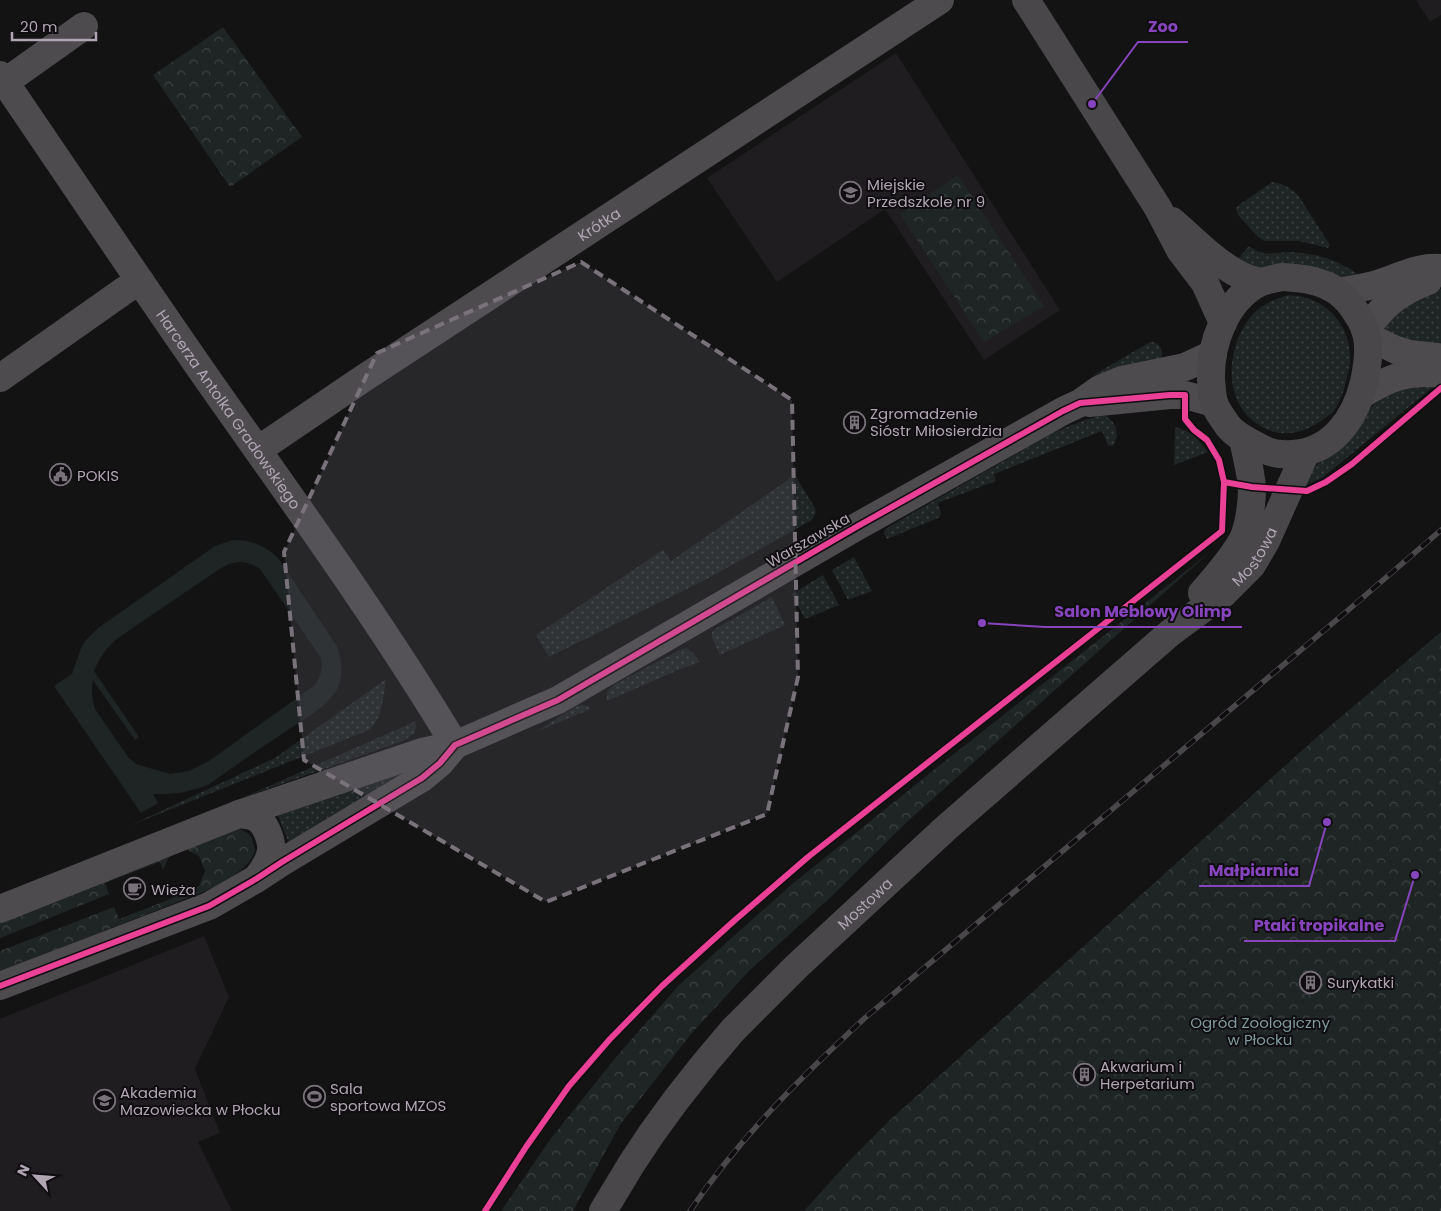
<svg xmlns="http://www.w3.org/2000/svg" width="1441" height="1211" font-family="Poppins,sans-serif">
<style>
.built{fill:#1f1d1f}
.grass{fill:url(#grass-dots)}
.forest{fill:url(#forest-crowns)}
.garden{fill:#1f2425;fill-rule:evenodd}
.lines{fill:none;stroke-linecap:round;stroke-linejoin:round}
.minor{stroke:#4e4b4f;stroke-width:28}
.major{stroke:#49474a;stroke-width:28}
.rail-casing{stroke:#49474a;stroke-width:5.5}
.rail{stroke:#0f0d0f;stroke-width:4;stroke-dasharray:11;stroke-linecap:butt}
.cycleway-casing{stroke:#0f0d0f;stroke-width:9}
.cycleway{stroke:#ea4096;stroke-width:6}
.marked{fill:#79727b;fill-opacity:0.2;stroke:#79727b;stroke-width:4;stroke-dasharray:10 6;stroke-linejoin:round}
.labels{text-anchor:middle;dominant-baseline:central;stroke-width:4;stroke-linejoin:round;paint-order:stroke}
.poi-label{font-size:15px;fill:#b0a5b3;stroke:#0f0d0f;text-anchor:start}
.street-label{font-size:15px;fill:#b0a5b3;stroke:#0f0d0f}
.park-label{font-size:15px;fill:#7e999d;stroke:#0f0d0f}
.leader{fill:none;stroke:#8644bd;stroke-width:2}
.callout-dot{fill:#8644bd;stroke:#0f0d0f;stroke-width:2}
.callout-label{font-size:16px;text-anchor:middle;font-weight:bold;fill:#8644bd;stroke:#0f0d0f;stroke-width:4;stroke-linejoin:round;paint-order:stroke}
</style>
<defs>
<pattern id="grass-dots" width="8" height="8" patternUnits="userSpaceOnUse" patternTransform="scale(1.25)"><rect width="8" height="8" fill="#1f2425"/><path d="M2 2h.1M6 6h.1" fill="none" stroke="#3d4142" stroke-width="1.8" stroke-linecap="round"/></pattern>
<pattern id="forest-crowns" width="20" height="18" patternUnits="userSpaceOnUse" patternTransform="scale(1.25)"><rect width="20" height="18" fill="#1f2425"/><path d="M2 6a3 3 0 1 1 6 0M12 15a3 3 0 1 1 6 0" fill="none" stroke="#3d4142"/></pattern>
</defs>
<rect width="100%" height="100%" fill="#131313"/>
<!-- built -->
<path class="built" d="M1416 0H1441V15L1430 22Z
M896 53 1060 310 984 360 885 209 777 282 707 178Z
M204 936 229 997 195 1069 220 1133 198 1142 232 1211H0V1019Z"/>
<!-- grass -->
<path class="grass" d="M1272 182C1283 184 1290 187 1298 195L1330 245 1328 248 1298 241H1264L1257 236 1238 215 1236 208 1239 205Z
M1249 246C1266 258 1272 252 1290 252 1296 252 1303 253 1309 254 1330 257 1346 266 1363 277L1344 279 1258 269 1236 261Z
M1441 289V348L1411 345 1382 331 1390 318 1425 294Z
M1288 295C1293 296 1299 295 1303 297 1333 304 1352 332 1350 362 1350 367 1348 372 1347 377 1345 388 1341 400 1335 409 1333 413 1327 416 1324 419 1301 436 1274 440 1251 419 1221 393 1229 339 1254 313 1264 303 1276 299 1288 295Z
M1150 342C1161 342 1162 349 1162 358L1144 361 1092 376Z
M1437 384 1322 478 1300 487 1307 474 1361 423 1372 406 1379 399 1403 387Z
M1102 415C1115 418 1121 434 1113 446L1108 445 1102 431 994 474 996 481 938 503 941 513 940 516 938 518 887 539 884 534V531L890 526 1054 432 1082 421Z
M1175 427C1190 430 1199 440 1208 452L1174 465Z
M795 475 815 508 816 513 812 520 707 579 549 657 536 635 663 550 671 561Z
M854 557 872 591 848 600 832 570Z
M823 575 839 605 805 619 792 594Z
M772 597 785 625 720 655 712 638V632L715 629Z
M686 648 694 654 700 662 683 668 607 701C606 693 608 689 615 684L680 650Z
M386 679C383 696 383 719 369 730L129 826 275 758Z
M582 705 587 706 591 709 536 732 576 706Z
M416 721C417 733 413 735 403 741L242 798Z
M425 762 289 844 277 813Z"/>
<!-- forest -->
<path class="forest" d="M223 27 302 137 230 187 153 75Z
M958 175 1044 306 984 342 900 214Z
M1210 552 908 821 831 897 750 970 691 1034 620 1125 573 1211H501L552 1137 617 1056 679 985 791 885 940 765Z
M1441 632V1211H804L849 1161 890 1120 1316 738Z
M236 827C244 831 251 833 253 842 253 843 255 849 255 850 252 869 218 885 203 892L0 972V951L114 907 119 919 173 898 169 885 184 892 199 886 205 871 199 856 185 849 170 855 163 870 160 862 105 883 109 894 0 938V917Z"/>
<!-- garden -->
<path class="garden" d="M233 540C251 540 265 545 278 558L337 646C342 661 344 677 336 691 325 708 304 719 288 730 261 748 234 766 208 785 187 792 176 795 153 794L158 803 141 813 54 686 72 674 81 648 86 640 98 628 215 546ZM238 562C246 562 253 564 260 569L321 658C323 669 321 675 315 685L209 761 189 771 170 774 136 764 128 757 95 709C92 699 91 690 93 680L135 740 139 737 94 671C99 658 107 647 118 638L221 568 229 564Z"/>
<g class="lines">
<!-- minor -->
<g class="minor">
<path id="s1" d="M0 75C71 179 141 284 213 387 296 505 381 622 455 745"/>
<path d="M5 82 84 26"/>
<path d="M1339 292C1351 289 1365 288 1377 284 1399 277 1418 266 1441 268"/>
<path d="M1365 330C1385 304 1397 293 1428 281"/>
<path d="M1367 336 1396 350 1409 354 1437 357 1441 359"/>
<path d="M0 378 125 290 140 281"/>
<path d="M1361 395C1388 378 1408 370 1441 374"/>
<path d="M1089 403 1170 395H1185L1214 403"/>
<path id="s2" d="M258 450 361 380 940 0"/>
<path d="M239 814C246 815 253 815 258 819 267 826 274 845 270 855 267 865 262 872 256 879"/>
<path d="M0 909 239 814 422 752 455 745 558 700 858 526 1063 411 1080 403 1100 389 1122 380 1185 367 1213 354"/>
<path d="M0 986 209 906 256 879 282 862 422 778 440 763 455 745"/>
</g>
<!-- major -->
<g class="major">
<path d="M1026 0 1158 208 1180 250 1205 283 1223 323"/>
<path d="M1172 221C1197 242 1228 277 1261 282"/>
<path d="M1281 277C1301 278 1323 280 1339 293 1350 301 1365 323 1367 337 1370 352 1367 368 1364 382 1355 419 1332 452 1292 454 1280 455 1269 453 1259 447 1248 441 1236 436 1228 426 1223 419 1217 411 1214 403 1212 396 1212 388 1211 380 1210 344 1225 301 1259 283 1266 280 1274 279 1281 277Z"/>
<path d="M1202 593C1216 577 1231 560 1242 541 1249 527 1252 504 1252 488 1251 472 1246 455 1243 439"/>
<path id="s3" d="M603 1211 632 1163 652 1133 676 1100 706 1062 733 1030 797 966 946 828 1170 633 1223 594 1252 565 1266 541 1305 454"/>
</g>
<defs>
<path id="rail" d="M690 1211C739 1138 801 1077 866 1017L1353 606 1441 530"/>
</defs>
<!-- rail casing -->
<use href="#rail" class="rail-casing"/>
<!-- rail -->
<use href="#rail" class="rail"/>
<defs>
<path id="cycleway" d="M1224 482 1252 487 1307 491 1326 482 1352 464 1441 388
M0 986 209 906 256 879 282 862 422 778 440 763 455 745 558 700 858 526 1063 411 1080 403 1170 395H1185V419L1194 430 1207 440 1219 460 1224 482 1222 531 808 857 735 920 662 986 610 1039 569 1086 526 1147 485 1211"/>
</defs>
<!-- cycleway casing -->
<use href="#cycleway" class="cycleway-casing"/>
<!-- cycleway -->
<use href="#cycleway" class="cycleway"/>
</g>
<!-- marked area -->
<path class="marked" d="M581 262 792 400 798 677 767 814 546 902 304 760 284 552 377 353Z"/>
<!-- icons -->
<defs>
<symbol id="school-ring" viewBox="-11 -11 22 22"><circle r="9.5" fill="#0f0d0f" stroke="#79727b" stroke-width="1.5"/><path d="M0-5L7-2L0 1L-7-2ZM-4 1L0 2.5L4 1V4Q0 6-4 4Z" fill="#79727b"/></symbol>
<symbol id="building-ring" viewBox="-11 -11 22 22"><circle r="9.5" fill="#0f0d0f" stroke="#79727b" stroke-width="1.5"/><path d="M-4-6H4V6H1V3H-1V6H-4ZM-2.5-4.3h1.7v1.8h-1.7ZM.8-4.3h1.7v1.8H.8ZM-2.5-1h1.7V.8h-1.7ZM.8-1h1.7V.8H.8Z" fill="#79727b"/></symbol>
<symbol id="civic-ring" viewBox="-11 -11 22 22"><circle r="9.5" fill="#0f0d0f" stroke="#79727b" stroke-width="1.5"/><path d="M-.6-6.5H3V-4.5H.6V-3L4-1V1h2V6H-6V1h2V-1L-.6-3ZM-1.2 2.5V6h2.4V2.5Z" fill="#79727b"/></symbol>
<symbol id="cafe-ring" viewBox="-11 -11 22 22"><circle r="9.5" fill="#0f0d0f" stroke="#79727b" stroke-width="1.5"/><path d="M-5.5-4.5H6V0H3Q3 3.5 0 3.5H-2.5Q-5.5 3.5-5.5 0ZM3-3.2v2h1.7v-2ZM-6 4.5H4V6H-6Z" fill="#79727b"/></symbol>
<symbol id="stadium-ring" viewBox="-11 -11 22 22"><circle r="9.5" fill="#0f0d0f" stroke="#79727b" stroke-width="1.5"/><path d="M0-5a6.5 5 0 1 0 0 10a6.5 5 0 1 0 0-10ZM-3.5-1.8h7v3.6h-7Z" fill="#79727b"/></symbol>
<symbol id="university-ring" viewBox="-11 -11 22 22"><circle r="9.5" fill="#0f0d0f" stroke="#79727b" stroke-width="1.5"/><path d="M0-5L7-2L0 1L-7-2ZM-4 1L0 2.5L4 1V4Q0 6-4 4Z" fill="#79727b"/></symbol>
</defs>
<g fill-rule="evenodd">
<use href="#school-ring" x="838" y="180" width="25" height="25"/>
<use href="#building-ring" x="842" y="410" width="25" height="25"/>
<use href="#civic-ring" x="48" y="462" width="25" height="25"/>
<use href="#cafe-ring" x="122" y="876" width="25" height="25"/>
<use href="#building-ring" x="1298" y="970" width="25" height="25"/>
<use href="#building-ring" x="1072" y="1062" width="25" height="25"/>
<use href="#stadium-ring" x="302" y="1084" width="25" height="25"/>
<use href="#university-ring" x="92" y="1088" width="25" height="25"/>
</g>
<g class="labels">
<!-- poi labels -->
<g class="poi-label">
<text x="867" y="184">Miejskie<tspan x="867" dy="17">Przedszkole nr 9</tspan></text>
<text x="870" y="413">Zgromadzenie<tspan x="870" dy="17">Sióstr Miłosierdzia</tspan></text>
<text x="77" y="475">POKIS</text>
<text x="151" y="889">Wieża</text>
<text x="1327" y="982">Surykatki</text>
<text x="1100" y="1066">Akwarium i<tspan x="1100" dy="17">Herpetarium</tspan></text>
<text x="330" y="1088">Sala<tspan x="330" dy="17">sportowa MZOS</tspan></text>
<text x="120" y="1092">Akademia<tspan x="120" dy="17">Mazowiecka w Płocku</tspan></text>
</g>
<!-- street labels -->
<g class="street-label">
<text stroke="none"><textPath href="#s2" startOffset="409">Krótka</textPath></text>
<text stroke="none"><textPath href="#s1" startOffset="405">Harcerza Antolka Gradowskiego</textPath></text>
<text transform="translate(808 540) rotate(-30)">Warszawska</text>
<text stroke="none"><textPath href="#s3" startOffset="929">Mostowa</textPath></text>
<text stroke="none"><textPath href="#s3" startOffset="406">Mostowa</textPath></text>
</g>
<!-- park labels -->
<g class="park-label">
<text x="1260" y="1022">Ogród Zoologiczny<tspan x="1260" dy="17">w Płocku</tspan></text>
</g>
</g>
<!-- callouts -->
<path class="leader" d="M1092 104L1138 42H1188M982 623L1045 627H1242M1327 822L1309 886H1199M1415 875L1395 941H1244"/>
<g class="callout-dot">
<circle cx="1092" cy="104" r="5"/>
<circle cx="982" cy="623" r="5"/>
<circle cx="1327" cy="822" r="5"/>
<circle cx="1415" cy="875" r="5"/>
</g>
<g class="callout-label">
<text x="1163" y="32">Zoo</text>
<text x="1143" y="617">Salon Meblowy Olimp</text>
<text x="1254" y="876">Małpiarnia</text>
<text x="1319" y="931">Ptaki tropikalne</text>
</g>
<!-- north arrow -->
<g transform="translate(35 1176) rotate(296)" stroke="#0f0d0f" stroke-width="4" paint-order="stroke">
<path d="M0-4L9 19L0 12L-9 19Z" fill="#b0a5b3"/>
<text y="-8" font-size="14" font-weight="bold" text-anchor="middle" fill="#b0a5b3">N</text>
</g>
<!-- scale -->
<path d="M12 32v8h84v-8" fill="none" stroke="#b0a5b3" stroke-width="2.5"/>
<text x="20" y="32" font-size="15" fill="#b0a5b3" stroke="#0f0d0f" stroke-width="4" paint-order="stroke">20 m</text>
</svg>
